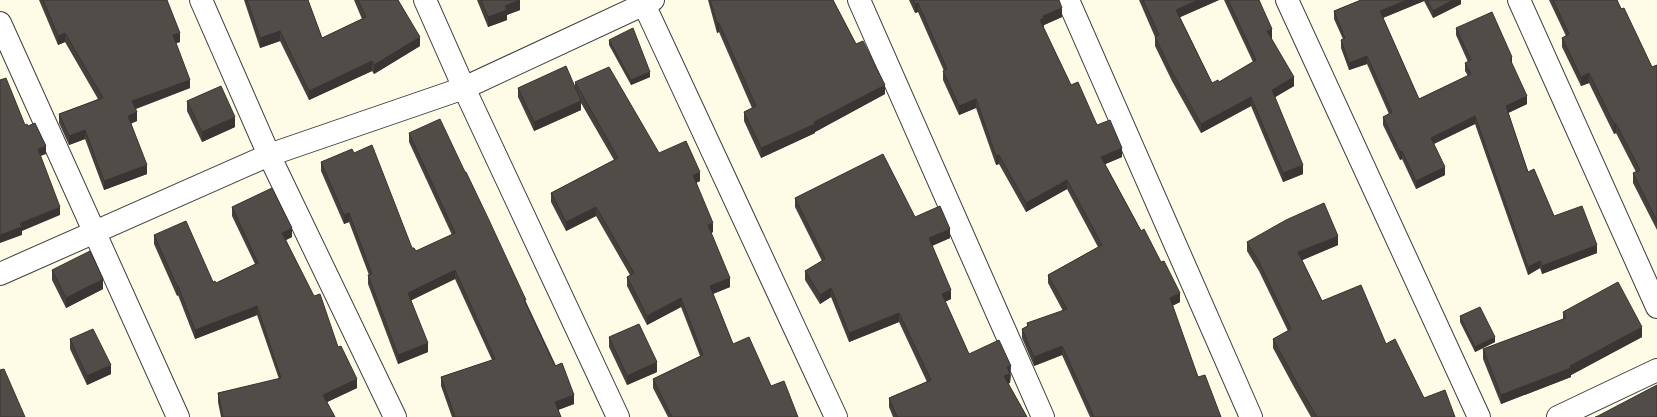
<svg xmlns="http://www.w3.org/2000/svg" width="1657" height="417" font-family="'Crimson Pro',serif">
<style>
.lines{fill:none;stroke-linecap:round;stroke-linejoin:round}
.minor-casing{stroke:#3d3d3d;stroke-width:24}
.minor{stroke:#fff;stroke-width:22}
.wall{fill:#46413d}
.shaded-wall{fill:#393532}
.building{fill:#514c47;stroke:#393532}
</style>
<rect width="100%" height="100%" fill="#fefbe7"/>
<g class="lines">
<defs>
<path id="minor" d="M201 0 269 155 395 417
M425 0 464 88 618 417
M642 0 836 417
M859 0 1043 417
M1068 0 1251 417
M1287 0 1479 417
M1519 0 1657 307
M0 23 178 417
M0 274 269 155 464 88 653 0
M1558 417 1657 370"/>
</defs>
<!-- minor casing -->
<use href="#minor" class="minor-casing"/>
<!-- minor -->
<use href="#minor" class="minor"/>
</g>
<!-- wall -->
<path class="wall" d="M39 0H167L180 42 176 43 190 88 136 109 137 121 131 123 147 174 104 190 85 139 69 145 59 123V114L98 99 65 42 58 45Z
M244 0H308L322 38 362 19 354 0H398L420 46 374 74 372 71 309 100 280 41 260 48Z
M477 0H520V10L507 15V20L488 27Z
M708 0H833L856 44 885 94 815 132V133L761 158 744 121V112L752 108 719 32 717 33Z
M909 0H1059L1062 17 1044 25V27H1043L1071 85 1097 125 1122 157 1105 164 1180 302 1172 306 1198 377 1221 417H1090L1062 355 1034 366 1022 338V329L1027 326V323L1063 311 1048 283V275L1098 247 1067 189 1026 212 999 164 996 165 976 108 959 115 943 80V71H944L918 12 915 13Z
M1139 0H1219L1180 17 1212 83 1219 82 1253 62 1224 0H1259L1272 38H1271L1294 86 1275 97 1303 174 1283 182 1251 106 1201 133 1172 81 1155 46V37Z
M1361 0H1461V4L1433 18 1424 1 1383 18 1419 99 1468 76 1465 71V63L1468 62 1456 35V28L1512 64 1527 104 1508 113 1528 172 1554 216 1597 253 1542 274 1540 268 1528 275 1475 124 1434 144 1445 175 1416 189 1402 159 1400 160 1383 125V117L1389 114 1367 64 1349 70 1341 48V40L1343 39 1334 19V11Z
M1549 0H1617L1652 67 1657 65V230L1633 183V173L1636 172 1616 133 1614 134 1589 83 1581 86 1562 47V38L1566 36Z
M609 40 650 77 631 85 609 45Z
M575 82 659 153 700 181 696 183 713 232 711 233 730 287 713 294 733 344 771 386 798 417H668L653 388V379L700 356 681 307 647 325 627 286V277L630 275 596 216 566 231 551 202V193L614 160 581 103V110L534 131 518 97V88L575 86Z
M187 101 235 127 202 142 187 111Z
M409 133 465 172 574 404 558 410 561 417H452L441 386V377L492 360 455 279 411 300 428 352 398 364 368 284V275H369L349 222 344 224 321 171V162L354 153 412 248 416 251 452 235 409 142Z
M795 198 915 217 950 238 932 246 951 299 945 302 969 354 1011 375 1010 383H1008L1027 417H893L889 407V398L927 382 899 322 849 342 831 297 820 304 805 280V271L822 261 795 207Z
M232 207 292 237 286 240 338 347 357 388 327 402 335 417H221L218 402V393L279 379 257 315 195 339 178 295 177 296 154 244V235L213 282 216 283 255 264 232 216Z
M1247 242 1338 245 1302 260 1322 301 1386 344 1424 398 1455 417H1311L1294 387 1273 348V339L1288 331 1259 271 1247 251Z
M52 270 103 289 66 308 52 280Z
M1563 312 1642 337 1571 375V377L1501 404 1483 359V349L1563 319Z
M1460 316 1495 342 1475 352 1460 322Z
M609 337 657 372 627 385 609 347Z
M70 339 111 374 87 385 70 349Z"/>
<!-- shaded-wall -->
<path class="shaded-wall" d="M520 0V10L507 15V20L488 27V17L505 6Z
M1198 0H1219L1176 19V10Z
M1407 0H1424V1L1380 19V11Z
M1453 0H1461V4L1433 18V11Z
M918 3V12L915 13V4Z
M1062 8V17L1044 25V27L1040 29V20L1043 16Z
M717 23H719V32L717 33Z
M1272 29V38L1267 40V31Z
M280 31V41L260 48V38Z
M65 33V42L58 45V36Z
M180 33V42L173 44V35Z
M420 37V46L374 74V65Z
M1367 56V64L1349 70V63Z
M1512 57V65L1510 59Z
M372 61V71L309 100V91Z
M650 72V77L631 85V80Z
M1589 73V83L1581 86V77Z
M1294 77V86L1272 99V90Z
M190 80V88L132 110V101Z
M885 85V94L815 132V133L761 158V148L814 122Z
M1527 96V104L1506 114V106Z
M1251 97V106L1201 133V124Z
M976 99V108L959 115V106Z
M581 101V110L534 131V122Z
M137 112V121L128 125V116Z
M1475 116V124L1431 145V138Z
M235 117V127L202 142V132Z
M1614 124H1616V133L1614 134Z
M85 130V139L69 145V136Z
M46 146V154L38 157V149Z
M1122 148V157L1101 166V157Z
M1402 151V159L1400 160V152Z
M999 155V164L996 165V156Z
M147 165V174L104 190V181Z
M1303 165V174L1283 182V173Z
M1445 167V175L1416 189V181Z
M700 172V181L693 184V175Z
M1067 180V189L1026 212V203Z
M60 207V215L22 231V235L0 243V235L20 223Z
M596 207V216L566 231V222Z
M349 213V222L344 224V215Z
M713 223V232L708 234V225Z
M292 228V237L282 242V233Z
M950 229V238L929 247V238Z
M1338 236V245L1298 262V252Z
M1597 245V253L1542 274V266Z
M1540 261V268L1528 275V267Z
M455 270V279L408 302V293Z
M730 278V287L710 295V286Z
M103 279V289L66 308V298Z
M177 286H178V295L177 296Z
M831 288V297L820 304V295Z
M951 290V299L942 303V294Z
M1180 293V302L1170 307V298Z
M681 298V307L647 325V316Z
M257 306V315L195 339V330Z
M899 313V322L849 342V333Z
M1642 327V337L1571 375V377L1501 404V395L1570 366Z
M1495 337V342L1475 352V347Z
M428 343V352L398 364V355Z
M1062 346V355L1034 366V357Z
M657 362V372L627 385V376Z
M111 365V374L87 385V376Z
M1011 366 1010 383 1004 385V376L1007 367Z
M357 379V388L323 404V395Z
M574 395V404L555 411V402Z"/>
<!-- building -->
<path class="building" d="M43 0H167L180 33 173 35 190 80 132 101 137 112 128 116 147 165 104 181 85 130 69 136 59 114 103 98 65 33 58 36Z
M247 0H308L322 38 366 17 358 0H398L420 37 374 65 372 61 309 91 280 31 260 38Z
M481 0H520L505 6 507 10 488 17Z
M710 0H833L856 44 863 41 885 85 814 122 815 124 761 148 744 112 756 106 719 23H717Z
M913 0H1059L1062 8 1043 16 1044 18 1040 20 1071 85 1078 82 1097 125 1110 120 1122 148 1101 157 1141 231 1144 229 1161 262 1164 261 1180 293 1170 298 1198 377 1205 375 1221 417H1094L1062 346 1034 357 1022 329 1028 326 1027 323 1067 309 1048 275 1102 245 1067 180 1026 203 999 155 996 156 976 99 959 106 943 71 947 69 918 3 915 4Z
M1143 0H1198L1176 10 1212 83 1218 80 1219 82 1256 60 1228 0H1259L1272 29 1267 31 1294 77 1272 90 1303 165 1283 173 1251 97 1201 124 1172 72 1155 37 1159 35Z
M1361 0H1407L1380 11 1419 99 1471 74 1465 63 1471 60 1456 28 1492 12 1512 57 1510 59 1527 96 1506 106 1528 172 1534 169 1554 216 1582 206 1597 245 1542 266 1540 261 1528 267 1475 116 1431 138 1445 167 1416 181 1402 151 1400 152 1383 117 1392 112 1367 56 1349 63 1341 40 1345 38 1334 11Z
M1427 0H1453L1433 11Z
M1553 0H1617L1621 9 1624 8 1652 67 1657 65V221L1633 173 1640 170 1616 124H1614L1589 73 1581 77 1562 38 1569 34Z
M633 28 650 72 631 80 609 40Z
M566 66 581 101 534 122 518 88Z
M609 67 659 153 686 141 700 172 693 175 713 223 708 225 730 278 710 286 733 344 749 337 771 386 784 381 798 417H672L653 379 703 355 681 298 647 316 627 277 634 273 596 207 566 222 551 193 618 158 575 82Z
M6 78 25 125 27 124 28 126 35 123 46 146 38 149 60 207 20 223 22 227 0 235V80Z
M221 86 235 117 202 132 187 101Z
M440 119 465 172H466L488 218 526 300H524L555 366 562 363 574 395 555 402 561 417H455L441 377 495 359 455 270 408 293 428 343 398 355 368 275 372 274 349 213 344 215 321 162 352 149 354 153 372 145 412 248H414L416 251 455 233 409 133Z
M883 154 915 217 940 206 950 229 929 238 951 290 942 294 969 354 999 340 1011 366 1007 367 1010 374 1004 376 1027 417H897L889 398 931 380 899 313 849 333 831 288 820 295 805 271 825 259 795 198Z
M272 188 292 228 282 233 314 296 320 294 338 347 341 346 357 379 323 395 335 417H223L218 393 281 378 257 306 195 330 178 286H177L154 235 186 221 213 282 215 281 216 283 258 263 232 207Z
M1324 203 1338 236 1298 252 1322 301 1361 285 1386 344 1395 339 1424 398 1445 390 1455 417H1317L1294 378 1273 339 1291 329 1259 262 1247 242 1286 220Z
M90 251 103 279 66 298 52 270Z
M1618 282 1642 327 1570 366 1571 368 1501 395 1483 349 1566 318 1563 312Z
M1480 307 1495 337 1475 347 1460 316Z
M639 324 657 362 627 376 609 337Z
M93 329 111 365 87 376 70 339Z
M4 369 25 417H0V370Z
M1657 385V417H1595H1596Z"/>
</svg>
